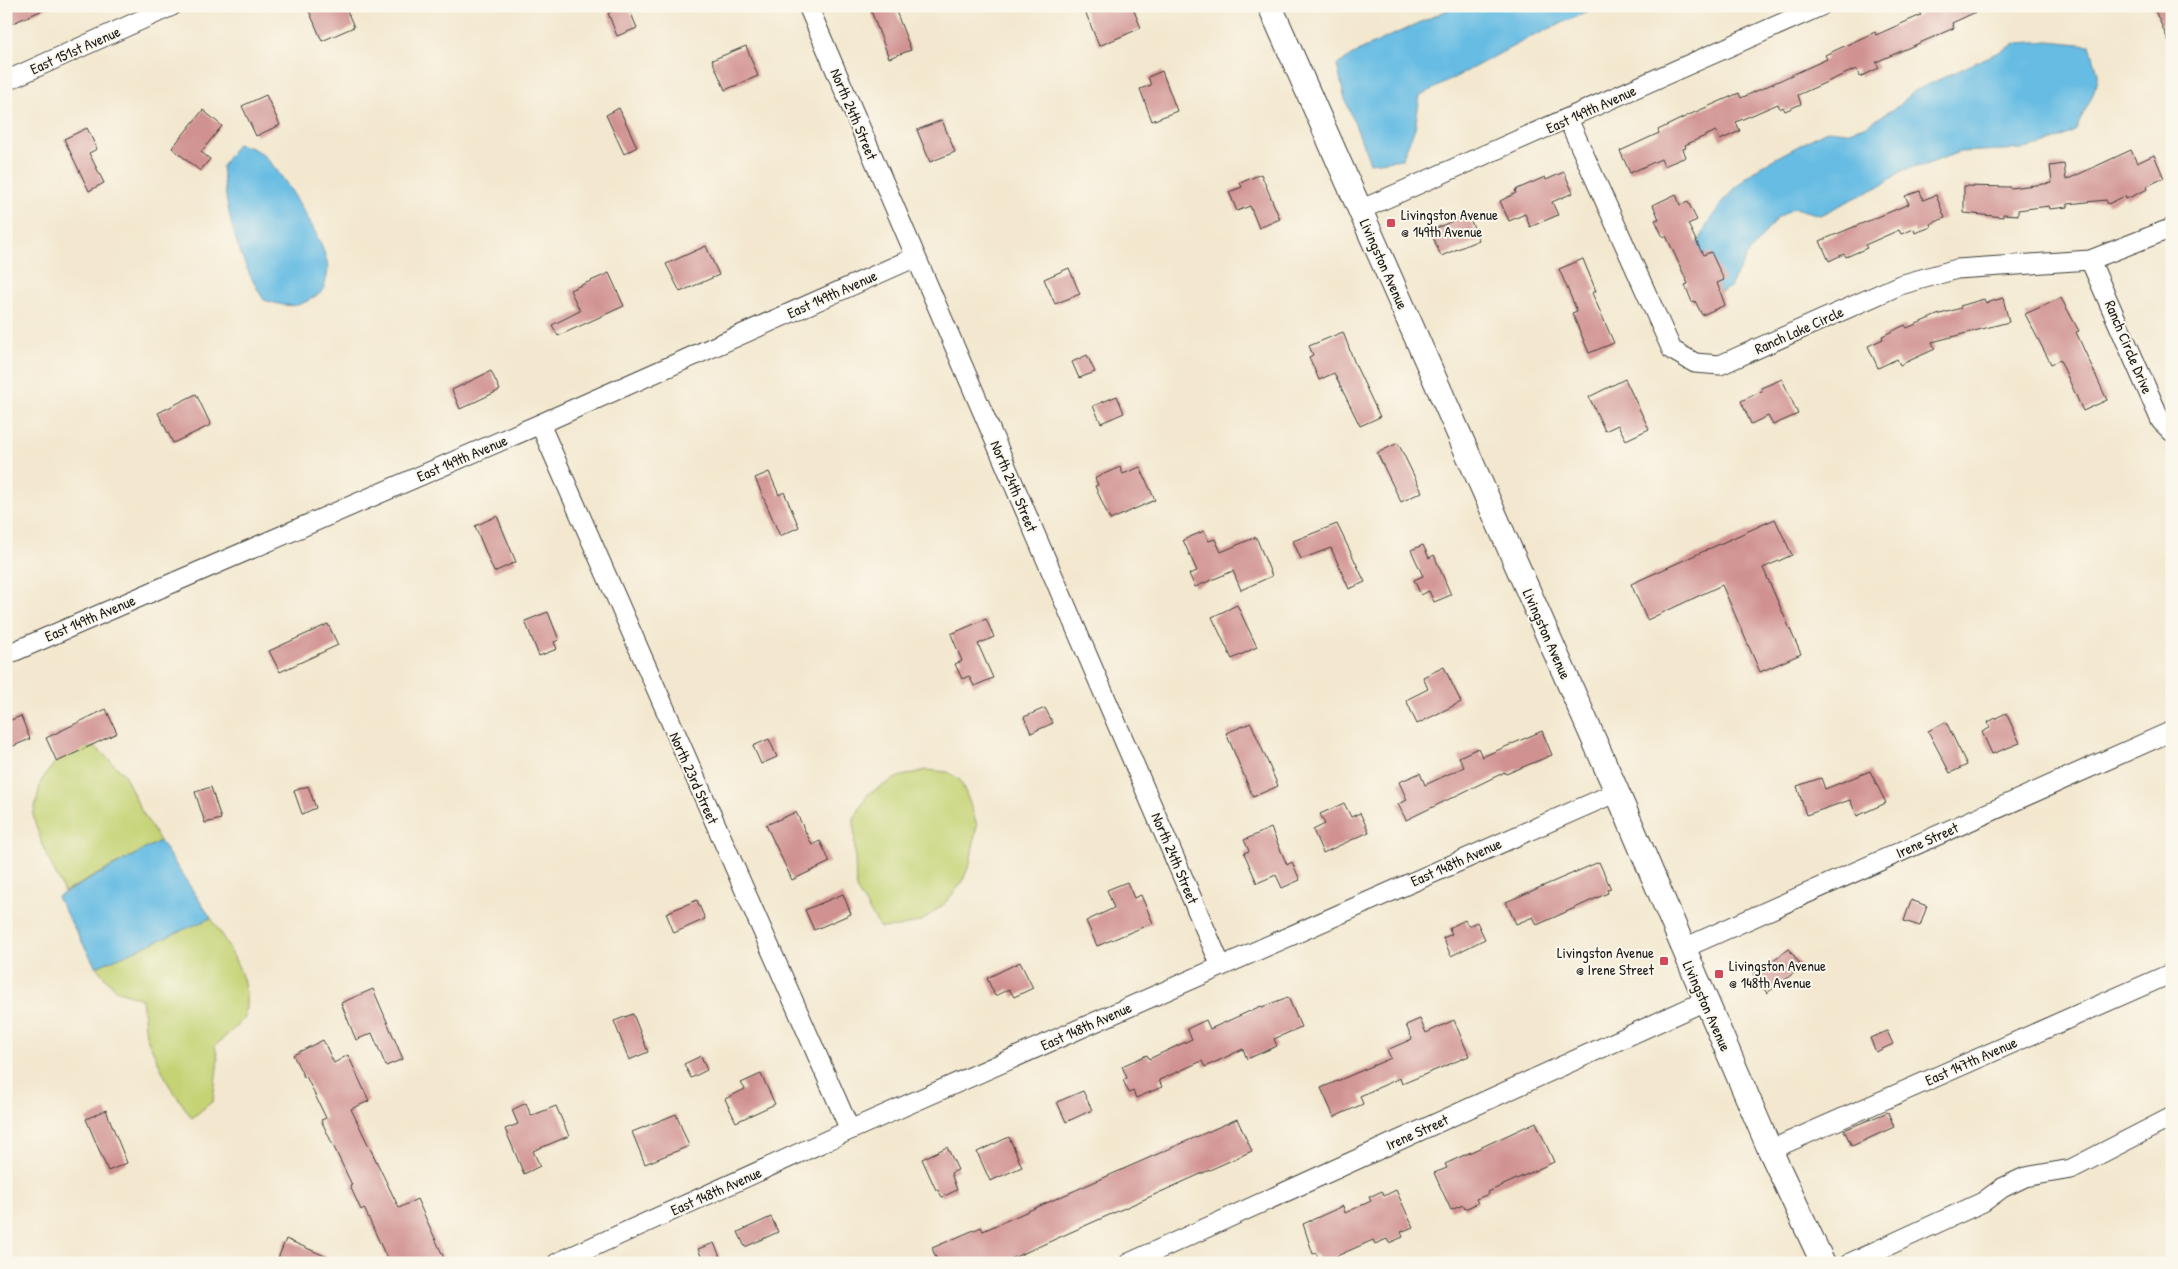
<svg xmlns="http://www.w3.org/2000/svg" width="2178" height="1269" font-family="'Patrick Hand',sans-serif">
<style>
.green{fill:#c5d375;stroke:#707848}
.water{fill:#66bce3;stroke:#416c80}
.building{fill:#d09291}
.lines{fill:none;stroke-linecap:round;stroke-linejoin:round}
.minor-casing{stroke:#3c3b37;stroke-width:21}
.tertiary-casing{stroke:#3c3b37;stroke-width:26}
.minor{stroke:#fff;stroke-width:19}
.tertiary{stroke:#fff;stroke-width:24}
.poi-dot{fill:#d1495b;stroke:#fbf7ec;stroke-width:2}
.labels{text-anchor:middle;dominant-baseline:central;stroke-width:4;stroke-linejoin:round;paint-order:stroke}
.street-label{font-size:15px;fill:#1c1c1c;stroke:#fbf7ec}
.poi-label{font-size:15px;fill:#1c1c1c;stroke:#fbf7ec;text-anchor:start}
</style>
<rect width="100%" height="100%" fill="#fbf7ec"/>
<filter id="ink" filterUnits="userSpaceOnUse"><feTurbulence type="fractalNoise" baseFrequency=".02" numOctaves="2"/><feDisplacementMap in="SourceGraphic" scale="10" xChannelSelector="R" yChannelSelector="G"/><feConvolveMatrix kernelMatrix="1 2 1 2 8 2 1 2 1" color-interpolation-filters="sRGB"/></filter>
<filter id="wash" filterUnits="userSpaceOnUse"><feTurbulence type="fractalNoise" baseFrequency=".0096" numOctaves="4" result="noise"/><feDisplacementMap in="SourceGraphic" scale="20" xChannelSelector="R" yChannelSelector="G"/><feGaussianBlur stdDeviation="1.12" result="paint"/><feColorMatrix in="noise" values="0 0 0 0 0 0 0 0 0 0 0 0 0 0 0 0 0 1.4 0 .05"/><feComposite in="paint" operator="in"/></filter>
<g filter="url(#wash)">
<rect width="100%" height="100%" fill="#f3e8cf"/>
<!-- green -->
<path class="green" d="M96 747 124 774 141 810 160 841 64 892 43 847 33 816 41 781 64 750Z
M926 770 948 772 960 780 968 798 977 825 970 863 962 883 944 904 922 921 899 927 880 928 856 889 854 819 868 794 898 777Z
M211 918C225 941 243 967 246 994 247 1002 245 1011 245 1018L215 1046 218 1059 213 1101 192 1118 169 1085 146 1036 142 999 116 990 96 967Z"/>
<!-- water -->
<path class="water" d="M1456 6H1599L1527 39 1420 96 1415 128 1402 159 1370 163 1344 96 1337 65 1362 49Z
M2049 41 2090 45 2098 73 2094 92 2075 131 2046 144 2024 149 1959 152 1925 165 1903 170 1882 185 1820 215 1794 208 1777 218 1746 257 1730 287 1708 299 1694 252 1708 223 1723 201 1744 179 1761 166 1828 130 1846 132 1867 125 1900 105 1912 92 2018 43Z
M237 144C246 146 254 148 262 154 281 169 327 244 328 268 328 275 325 284 323 291 298 308 294 309 264 300 237 257 227 216 222 166Z
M160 841 211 918 96 967 57 897Z"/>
<g id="blocks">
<!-- building -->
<path class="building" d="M6 6H52L6 26Z
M307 6H345L354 27 322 41Z
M626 6H628L637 28 617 36 608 13Z
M883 6H894L911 50 889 58 871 11Z
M1083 6H1132L1141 28 1099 46Z
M1927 6H1989L1952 23 1954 28 1876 62 1879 68 1860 77 1856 69 1798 95 1801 104 1785 111 1783 107 1780 109 1778 104 1736 122 1740 131 1720 140 1716 131 1685 145 1686 148 1683 149 1686 157 1664 166 1661 159 1630 173 1620 151 1659 133 1658 130 1691 114 1739 93 1741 98 1827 59 1825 55 1875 32 1876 35 1921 15 1918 10Z
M2153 6H2172V49Z
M746 46 758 76 725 90 712 60Z
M1162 71 1177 111 1152 121 1140 89 1151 85 1148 77Z
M266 95 280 125 256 136 242 106Z
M619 108 637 147 624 154 606 115Z
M203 110 222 126 201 152 210 159 200 171 172 148Z
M942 120 955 152 930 162 917 130Z
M87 128 97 149 89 153 104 183 89 191 64 139Z
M2131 150 2137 163 2154 155 2164 178 2147 186 2148 189 2126 199 2125 196 2108 204 2106 200 2068 204V207L2050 209 2049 206 2018 210V215L2003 214V217L1964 213V186L2010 187V188L2052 183 2050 166 2064 164 2066 180Z
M1564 172 1573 193 1552 202 1558 215 1530 227 1525 214 1509 221 1500 201 1516 193 1515 190 1545 177 1546 180Z
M1261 174 1280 219 1259 228 1250 206 1237 211 1229 192 1242 187 1240 183Z
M1920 191 1923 200 1936 195 1945 218 1930 224 1931 227 1915 233 1914 229 1901 234 1899 230 1865 245 1867 248 1846 257 1844 254 1829 261 1820 241 1909 204 1905 196Z
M1676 194 1680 205 1688 202 1697 220 1688 224 1703 255 1711 252 1724 280 1717 283 1725 305 1702 315 1695 301 1692 302 1685 285 1688 284 1675 255 1666 236 1663 237 1655 220 1659 219 1653 205Z
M1468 214 1479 240 1441 256 1430 231Z
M706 246 719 275 680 292 666 264Z
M1583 259 1596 291 1592 293 1614 343 1589 353 1572 313 1577 311 1559 269Z
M1069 268 1080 294 1055 304 1044 279Z
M609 273 624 306 558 336 552 325 580 311 570 290Z
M2003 298 2009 322 1932 342 1935 349 1900 365 1897 359 1878 368 1868 346 1883 339 1882 336 1905 325 1907 328 1937 315 1961 308 1960 306 1984 299 1986 303Z
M2061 298 2079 331 2076 332 2107 400 2083 411 2060 360 2051 364 2025 314Z
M1343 332 1355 364 1380 417 1360 426 1334 373 1319 380 1309 357 1313 355 1309 346Z
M1087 355 1095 372 1079 378 1072 362Z
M491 371 500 390 460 409 452 390Z
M1625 379 1649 429 1626 440 1618 425 1605 431 1589 397Z
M1782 379 1798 414 1773 425 1768 416 1751 424 1741 401 1762 391 1761 388Z
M196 394 211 425 173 443 158 413Z
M1117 396 1124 413 1101 423 1093 406Z
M1398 443 1422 492 1401 502 1377 453Z
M1120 467 1123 474 1140 467 1155 500 1110 520 1095 486 1098 485 1095 478Z
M769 472 779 495 784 492 799 527 780 536 755 478Z
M497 516 516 562 494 572 475 526Z
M1775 519 1792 555 1763 568 1801 654 1760 672 1722 585 1647 620 1631 584Z
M1337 524 1365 582 1349 589 1331 548 1301 559 1293 541Z
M1204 531 1209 541 1215 539 1221 552 1256 537 1272 576 1241 590 1233 571 1195 587 1189 574 1197 571 1183 540Z
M1423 545 1429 558 1434 555 1451 595 1434 602 1429 591 1421 595 1414 580 1423 576 1411 550Z
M1237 605 1257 647 1232 659 1212 617Z
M548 612 559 640 554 642 557 649 539 656 525 621Z
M986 619 994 637 978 644 993 678 974 686 969 676 962 679 955 664 962 661 951 634Z
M328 624 338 645 280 672 269 651Z
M1444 667 1461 702 1417 724 1406 700 1428 689 1423 677Z
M1045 708 1053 723 1031 733 1024 717Z
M106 709 117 733 57 762 46 738Z
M2006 713 2020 743 1992 754 1982 732 1990 728 1988 722Z
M21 716 30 739 6 749V722Z
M1946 722 1967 765 1950 773 1928 731Z
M1251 723 1278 786 1253 797 1226 733Z
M1542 731 1552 755 1506 774 1505 772 1406 820 1398 804 1407 800 1399 782 1420 773 1425 785 1464 767 1459 757 1478 748 1482 757Z
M769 739 777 757 761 764 753 746Z
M1870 771 1886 803 1857 816 1850 800 1806 815 1797 786 1821 778 1825 789Z
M308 786 316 808 302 814 294 791Z
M211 787 221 819 205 823 195 792Z
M1344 803 1351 817 1360 813 1369 832 1323 853 1313 830 1325 824 1320 814Z
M796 812 812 845 820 841 830 862 792 880 766 825Z
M1271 828 1287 865 1292 862 1300 880 1282 888 1276 875 1257 883 1244 853 1249 851 1244 840Z
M1599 862 1611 889 1607 890 1608 893 1537 925 1533 917 1516 924 1506 902Z
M1127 882 1134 898 1141 895 1153 923 1097 946 1086 921 1114 908 1107 890Z
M843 894 851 914 814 930 805 910Z
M697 900 705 919 674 933 666 913Z
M1911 900 1927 906 1920 926 1904 921Z
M1465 920 1468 926 1477 922 1485 939 1451 956 1443 938 1452 934 1449 928Z
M1789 949 1802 967 1767 993 1753 974Z
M1020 962 1033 988 1014 997 1009 989 995 996 987 978Z
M373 989 403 1059 386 1066 372 1033 356 1040 341 1003Z
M1288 997 1301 1027 1274 1039 1277 1046 1247 1059 1243 1049 1205 1067 1202 1061 1159 1080 1162 1087 1136 1098 1133 1091 1129 1093 1123 1080 1127 1078 1122 1066 1147 1055 1149 1059 1192 1039 1187 1029 1206 1020 1210 1029 1261 1006 1262 1007Z
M633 1014 648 1052 629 1060 614 1021Z
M1420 1019 1426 1033 1454 1020 1469 1056 1402 1084 1400 1078 1360 1096 1363 1104 1334 1117 1321 1088 1391 1058 1387 1050 1412 1039 1406 1025Z
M1887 1031 1893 1044 1876 1052 1870 1038Z
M323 1040 334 1063 348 1055 369 1101 351 1109 399 1208 417 1199 444 1258 433 1263H389L364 1208 361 1210 350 1186 352 1185 321 1120 326 1118 306 1076 304 1077 293 1055Z
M701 1056 707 1070 691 1078 684 1064Z
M761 1074 775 1104 736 1122 725 1099 745 1089 741 1083Z
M1083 1091 1092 1110 1066 1122 1057 1102Z
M526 1103 531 1116 556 1106 569 1136 533 1151 540 1166 524 1174 505 1129 518 1124 512 1110Z
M106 1110 127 1163 108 1171 86 1119Z
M1888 1112 1894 1127 1852 1146 1844 1130Z
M676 1114 689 1146 645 1164 632 1132Z
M1237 1119 1252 1151 1002 1263H938L932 1248 981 1227 983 1231Z
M1536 1122 1554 1162 1488 1192 1489 1194 1476 1199 1478 1203 1465 1209 1463 1205 1451 1210 1434 1173 1447 1168 1445 1164Z
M1009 1137 1022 1167 990 1181 977 1152Z
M947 1147 958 1170 951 1173 957 1190 942 1197 938 1190H936L922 1159Z
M1396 1190 1413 1227 1401 1232 1403 1237 1389 1243 1387 1239 1375 1244 1373 1240 1321 1263 1316 1253 1313 1254 1303 1224 1343 1206 1345 1213 1371 1201 1369 1197 1382 1191 1384 1196Z
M771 1217 778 1232 745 1247 738 1232Z
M286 1239 341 1263H276Z
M714 1243 723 1263H704L698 1249Z"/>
</g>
</g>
<g filter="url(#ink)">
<use href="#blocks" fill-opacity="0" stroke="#3c3b37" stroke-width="1"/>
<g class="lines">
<defs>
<path id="minor" d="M808 6 1221 966
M6 81 172 6
M1568 119 1672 350 1695 363 1720 365 1900 285 1957 269 2090 260 2172 228
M1360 210 1821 6
M2090 260 2161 421 2172 432
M540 424 850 1130
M6 655 540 424 916 257
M1682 949 2172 731
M1770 1150 2172 973
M557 1263 850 1130 1617 792
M1129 1263 1705 1001
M1850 1263 1983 1202 2002 1188 2025 1177 2071 1169 2172 1117"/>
<path id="tertiary" d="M1270 6 1617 792 1770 1150 1823 1263"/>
</defs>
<!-- minor casing -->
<use href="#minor" class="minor-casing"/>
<!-- tertiary casing -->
<use href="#tertiary" class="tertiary-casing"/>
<!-- minor -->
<use href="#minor" class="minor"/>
<!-- tertiary -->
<use href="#tertiary" class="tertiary"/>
</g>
</g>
<!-- markers -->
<g class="poi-dot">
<rect x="1386" y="218" width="10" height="10" rx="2.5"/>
<rect x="1659" y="956" width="10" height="10" rx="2.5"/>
<rect x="1714" y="969" width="10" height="10" rx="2.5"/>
</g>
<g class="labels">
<!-- street labels -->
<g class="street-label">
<text transform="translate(75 50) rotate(-24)">East 151st Avenue</text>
<text transform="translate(1591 109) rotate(-24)">East 149th Avenue</text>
<text transform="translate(854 114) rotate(67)">North 24th Street</text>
<text transform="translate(1384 264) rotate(66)">Livingston Avenue</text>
<text transform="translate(832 294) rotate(-24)">East 149th Avenue</text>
<text transform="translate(1799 330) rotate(-24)">Ranch Lake Circle</text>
<text transform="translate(2129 347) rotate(67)">Ranch Circle Drive</text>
<text transform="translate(462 458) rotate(-23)">East 149th Avenue</text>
<text transform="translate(1014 486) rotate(67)">North 24th Street</text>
<text transform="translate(90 618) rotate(-23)">East 149th Avenue</text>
<text transform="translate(1547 634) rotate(66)">Livingston Avenue</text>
<text transform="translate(694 778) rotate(66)">North 23rd Street</text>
<text transform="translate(1927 840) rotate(-24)">Irene Street</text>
<text transform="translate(1175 858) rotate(67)">North 24th Street</text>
<text transform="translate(1456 862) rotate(-24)">East 148th Avenue</text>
<text transform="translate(1707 1006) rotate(66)">Livingston Avenue</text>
<text transform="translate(1086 1026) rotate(-24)">East 148th Avenue</text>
<text transform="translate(1971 1061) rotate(-24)">East 147th Avenue</text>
<text transform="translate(1417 1132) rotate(-24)">Irene Street</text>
<text transform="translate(716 1191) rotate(-24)">East 148th Avenue</text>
</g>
<!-- poi labels -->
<g class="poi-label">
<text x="1401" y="214">Livingston Avenue<tspan x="1401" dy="17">@ 149th Avenue</tspan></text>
<text x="1654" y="952" text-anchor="end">Livingston Avenue<tspan x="1654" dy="17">@ Irene Street</tspan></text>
<text x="1729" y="965">Livingston Avenue<tspan x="1729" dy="17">@ 148th Avenue</tspan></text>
</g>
</g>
<!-- margin -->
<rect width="2178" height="1269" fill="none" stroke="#fbf7ec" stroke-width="25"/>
</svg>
